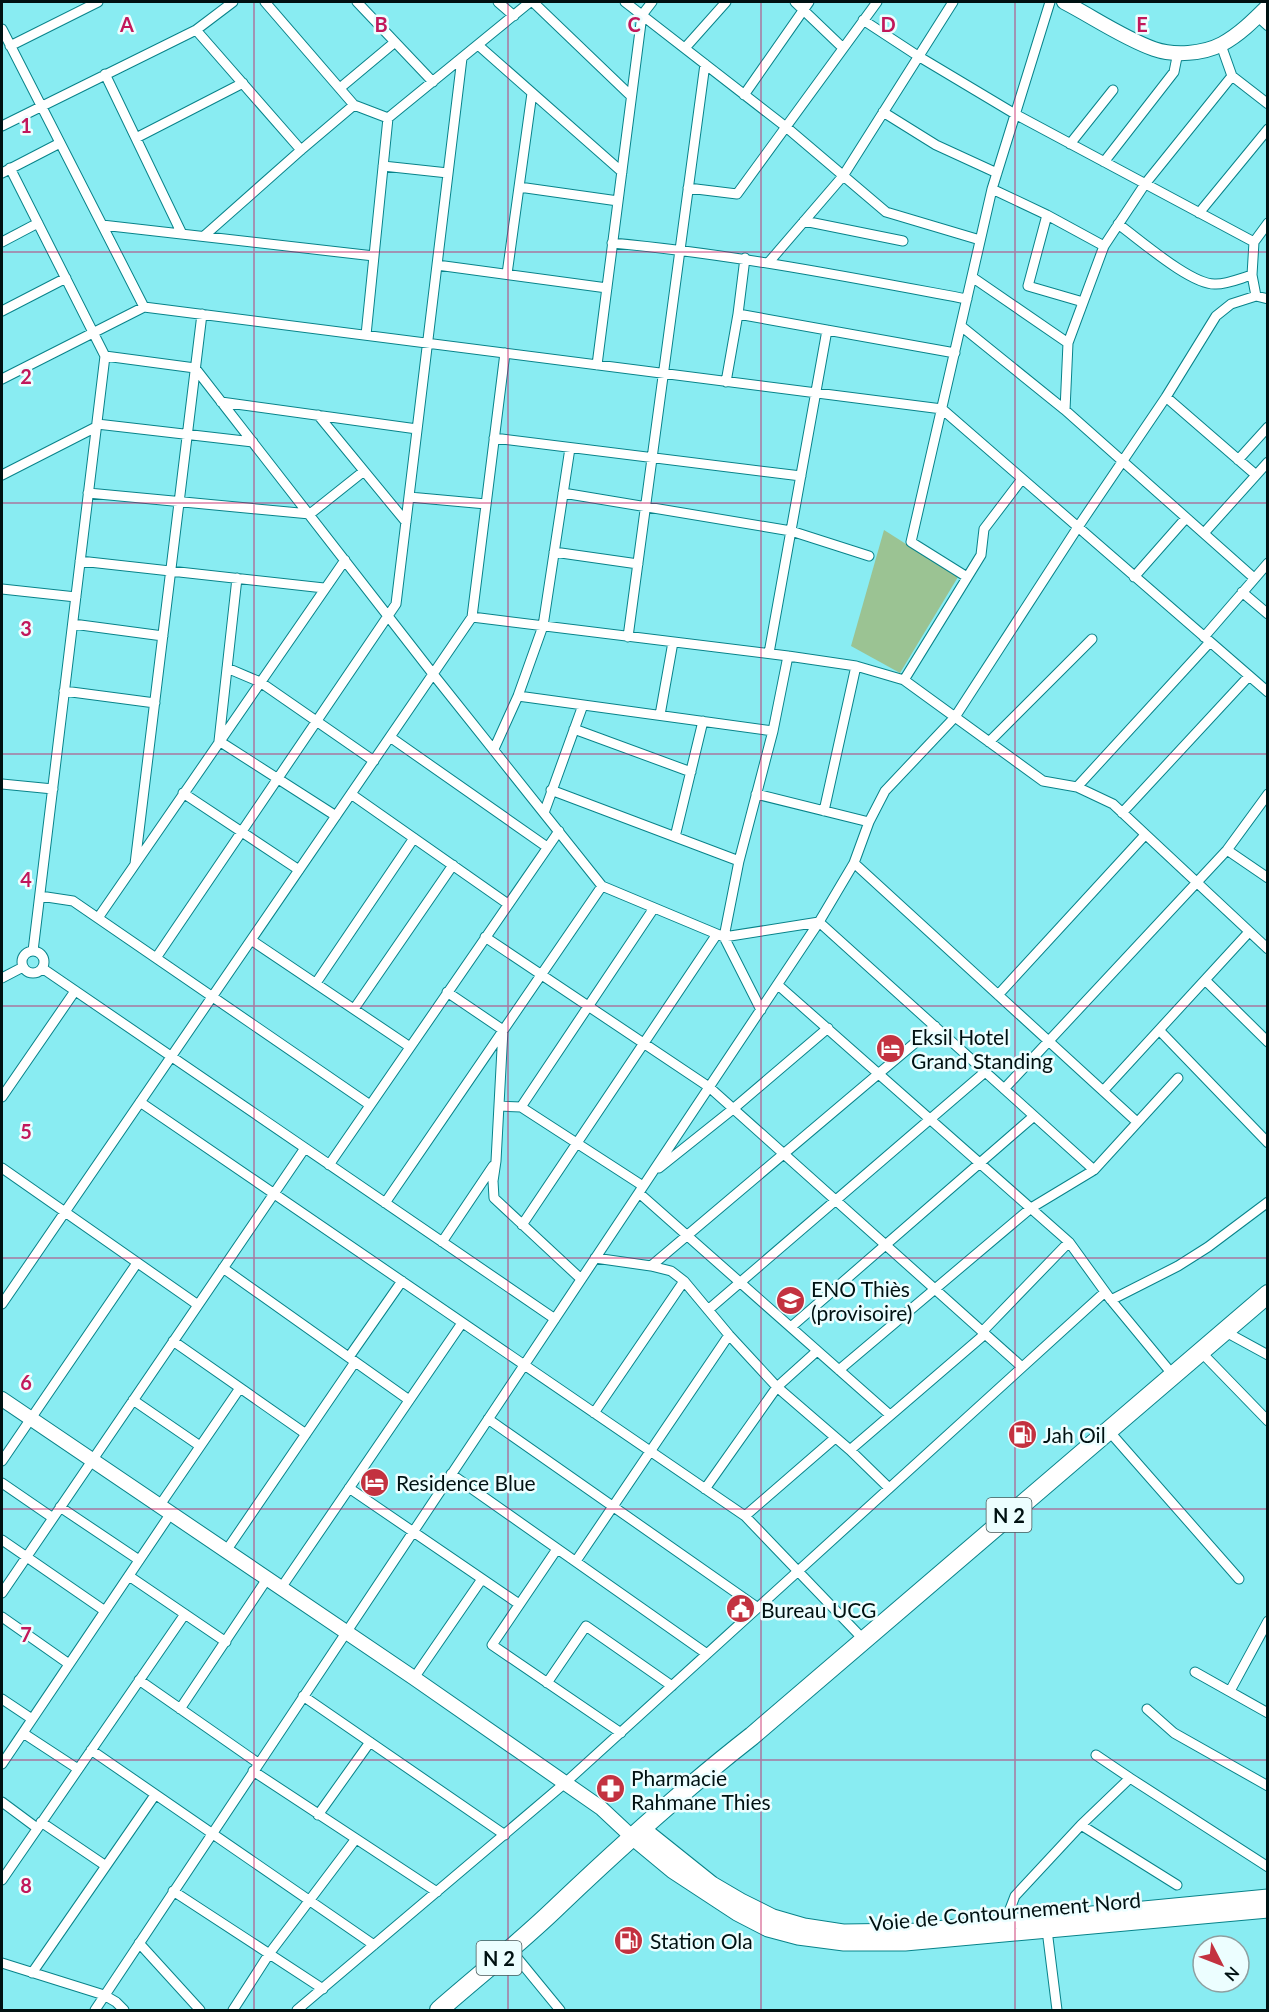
<svg xmlns="http://www.w3.org/2000/svg" width="1269" height="2012" font-family="Lato,sans-serif">
<style>
.green{fill:#9bc393}
.lines{fill:none;stroke-linecap:round;stroke-linejoin:round}
.street-casing{stroke:#08838a;stroke-width:11}
.secondary-casing{stroke:#08838a;stroke-width:16}
.primary-casing{stroke:#08838a;stroke-width:17}
.highway-casing{stroke:#08838a;stroke-width:20}
.street{stroke:#fff;stroke-width:9}
.secondary{stroke:#fff;stroke-width:14}
.primary{stroke:#fff;stroke-width:15}
.highway{stroke:#fff;stroke-width:18}
.grid{fill:none;stroke:#c2185b;stroke-width:1.5;stroke-opacity:0.55}
.labels{text-anchor:middle;dominant-baseline:central;stroke-width:5;stroke-linejoin:round;paint-order:stroke}
.shield{fill:#ecfeff;stroke:#475859;stroke-width:1.5}
.shield-label{font-size:20px;font-weight:bold;fill:#001112}
.poi-label{font-size:21px;fill:#001112;stroke:#ecfeff;text-anchor:start}
.street-label{font-size:21px;fill:#001112;stroke:#ecfeff}
.grid-label{font-size:20px;text-anchor:middle;font-weight:bold;fill:#c2185b;stroke:#ecfeff;stroke-width:5;stroke-linejoin:round;paint-order:stroke}
</style>
<rect width="100%" height="100%" fill="#89ecf2"/>
<!-- green -->
<path class="green" d="M884 530 958 577 900 673 851 646Z"/>
<g class="lines">
<defs>
<path id="street" d="M265 2 354 105 388 118
M357 2 433 82
M498 2 514 16
M533 2 631 96
M625 2 786 127 886 212 980 240
M795 2 843 48
M1257 16 1268 26
M863 20 918 56 1015 114 1254 242
M2 29 144 307
M196 30 301 150
M478 45 622 172
M1221 45 1232 76 1268 104
M10 46 98 2
M685 48 726 2
M105 74 182 234
M340 88 395 42
M744 95 809 2
M883 112 936 145 997 173
M2 126 196 30 233 2
M136 138 243 83
M1070 144 1113 90
M1104 162 1174 72 1178 52
M383 166 448 173
M10 168 105 356 33 951
M2 173 60 143
M519 187 618 201
M688 188 737 194 877 2
M992 189 1047 215 1104 246
M1199 213 1268 129
M1047 215 1028 286 1083 302
M804 221 903 241
M1118 224C1139 239 1192 286 1216 284 1228 284 1241 278 1252 275
M102 225 374 256
M204 236 301 150 354 105
M2 242 38 223
M612 243C732 254 849 277 967 299
M769 262 843 176 953 2
M437 265 607 288
M507 274 532 93
M972 277 1068 343
M1256 296 1252 275 1254 242 1268 223
M2 311 66 278
M738 314 955 353
M961 326 1065 410 1254 578
M366 335 388 118 530 2
M105 356 195 368 433 674 602 886 724 937 819 922
M597 365 642 15 652 2
M2 379 144 307 942 409 1268 692
M726 382 738 314 745 258
M1166 397 1256 475
M221 402 417 429
M1065 410 1068 343 1104 246 1145 184 1232 76
M318 415 406 522
M97 424 253 442
M494 438 801 476
M1238 460 1268 427
M2 475 96 427
M88 493 310 514 364 471
M563 493 791 531 869 556
M409 497 486 504
M1204 533 1268 462
M554 552 638 564
M80 561 324 588
M967 577 911 542 992 189 1050 2
M1134 577 1186 518
M237 578 219 741 336 816
M2 589 76 597
M1242 592 1268 614
M472 617 788 656 856 666 904 680 1043 781 1077 787 1113 804 1268 949
M73 624 163 636
M628 637 705 64
M1204 637 1268 563
M769 653 827 330
M227 668 260 682 374 761
M904 680 981 555 984 529 1022 479
M64 691 155 703
M518 696 773 731
M660 715 673 642
M574 729 691 772
M390 737 547 847
M989 742 1092 639
M494 749 518 696 543 626 570 448
M2 784 53 789
M1077 787 1210 642
M551 790 739 861
M183 793 299 870
M351 794 508 904
M756 794 869 822
M824 811 856 666
M544 813 583 705
M1122 813 1249 676
M675 837 703 721
M1227 850 1268 878
M854 863 1137 1122
M135 864 202 314
M40 896 73 901 370 1105
M98 918 345 560
M819 922 1094 1170
M485 937 709 1087 1022 1367
M251 940 410 1047
M22 962a11 11 0 1 1 22 0a11 11 0 1 1-22 0Z
M156 958 396 604 462 58
M42 968 555 1319
M2 978 23 967
M1205 980 1268 1042
M316 983 414 838
M778 985 1069 1242 1111 1300 1173 1375
M447 992 503 1030 496 1161 493 1181 494 1198 581 1279
M998 995 1145 835
M354 1009 453 865
M761 1010 724 937 739 861 773 731 788 656
M1159 1030 1268 1143
M1004 1089 1227 850 1268 794
M1103 1091 1249 932
M2 1097 75 991
M140 1102 745 1516 864 1640
M499 1106 521 1107 643 1186
M521 1107 654 908
M329 1165 559 831
M2 1168 198 1305
M659 1168 733 1109 828 1028
M639 1193 890 1415
M385 1203 602 886
M522 1225 717 934
M442 1242 493 1166
M595 1258 651 1266 671 1271 684 1281 729 1335 777 1387 850 1450 889 1488
M651 1266 935 1026
M223 1268 409 1400
M1111 1300 1178 1266 1208 1247 1268 1202
M2 1304 472 617 505 353
M708 1310 985 1072
M791 1327 1034 1116
M1224 1331 1268 1355
M982 1332 1069 1242
M173 1341 306 1434
M1200 1351 1268 1421
M349 1357 402 1281
M839 1370 1031 1208 1094 1170 1178 1078
M133 1400 200 1446
M594 1413 684 1281
M488 1419 758 1608
M1108 1430 1239 1579
M850 1450 985 1334
M2 1461 137 1263
M451 1474 707 1654
M2 1483 53 1518
M349 1488 519 1604
M705 1489 777 1387 817 1351
M160 1505 240 1388
M60 1507 139 1560
M745 1516 835 1438
M2 1540 105 1611
M557 1549 492 1645 621 1733
M226 1551 355 1362
M576 1561 729 1335
M129 1576 226 1642
M281 1588 462 1323
M2 1593 305 1148
M2 1617 69 1664
M1195 1672 1268 1713
M414 1678 482 1579
M139 1680 258 1763
M547 1683 586 1626 672 1686
M1230 1691 1268 1621
M303 1696 505 1835
M2 1699 32 1719
M180 1709 267 1579
M1147 1709 1174 1733 1268 1786
M23 1733 78 1769
M91 1750 374 1945
M1096 1755 1130 1778
M2 1764 171 1513
M253 1771 437 1892
M2 1802 37 1828
M318 1815 370 1742
M41 1822 106 1866
M1081 1825 1177 1885
M2 1880 185 1614
M173 1891 323 1989
M1005 1922 1015 1896 1081 1825 1130 1778 1268 1867
M1047 1930 1057 2010
M139 1943 200 2010
M510 1949 560 2010
M2 1963 104 1995 116 2002 124 2010
M32 1973 155 1795
M95 2010 819 922 854 863 869 822 885 791 955 717 1078 527 1166 397 1216 316 1231 304 1256 296 1268 299
M233 2010 269 1954 355 1840
M297 2010 565 1783 1105 1292"/>
<path id="secondary" d="M1064 2C1093 17 1123 38 1154 49 1174 56 1203 54 1222 44 1239 35 1254 20 1268 6
M2 1399 414 1678 601 1808 632 1837"/>
<path id="primary" d="M642 1828 712 1884 741 1901 773 1917 804 1926 843 1932 915 1931 1268 1897
M632 1837 673 1871 737 1913 768 1929 798 1937 844 1943H905L1268 1910"/>
<path id="highway" d="M439 2010C479 1975 521 1942 559 1905 621 1846 684 1789 752 1736L1268 1294"/>
</defs>
<!-- street casing -->
<use href="#street" class="street-casing"/>
<!-- secondary casing -->
<use href="#secondary" class="secondary-casing"/>
<!-- primary casing -->
<use href="#primary" class="primary-casing"/>
<!-- highway casing -->
<use href="#highway" class="highway-casing"/>
<!-- street -->
<use href="#street" class="street"/>
<!-- secondary -->
<use href="#secondary" class="secondary"/>
<!-- primary -->
<use href="#primary" class="primary"/>
<!-- highway -->
<use href="#highway" class="highway"/>
</g>
<!-- grid -->
<path class="grid" d="M254 2V2010M508 2V2010M761 2V2010M1015 2V2010M2 252H1268M2 503H1268M2 754H1268M2 1006H1268M2 1258H1268M2 1509H1268M2 1760H1268"/>
<!-- icons -->
<defs>
<symbol id="hotel-disc" viewBox="-11 -11 22 22"><circle r="9.5" fill="#c33240" stroke="#ecfeff"/><path d="M-6-4.5h1.5V1H6V5H4.5V3h-9V5H-6ZM-4 0a1.8 1.8 0 1 1 3.6 0ZM.5 0V-2.5h3Q6-2.5 6 0Z" fill="#fff"/></symbol>
<symbol id="university-disc" viewBox="-11 -11 22 22"><circle r="9.5" fill="#c33240" stroke="#ecfeff"/><path d="M0-5L7-2L0 1L-7-2ZM-4 1L0 2.5L4 1V4Q0 6-4 4Z" fill="#fff"/></symbol>
<symbol id="fuel-disc" viewBox="-11 -11 22 22"><circle r="9.5" fill="#c33240" stroke="#ecfeff"/><path d="M-5.5-6h7V0h2V4h1.3V-2.5L3-4.5l.8-.8L6-3V5H2.5V1h-1V6h-7ZM-4.2-4.7v3.2H.2V-4.7Z" fill="#fff"/></symbol>
<symbol id="civic-disc" viewBox="-11 -11 22 22"><circle r="9.5" fill="#c33240" stroke="#ecfeff"/><path d="M-.6-6.5H3V-4.5H.6V-3L4-1V1h2V6H-6V1h2V-1L-.6-3ZM-1.2 2.5V6h2.4V2.5Z" fill="#fff"/></symbol>
<symbol id="pharmacy-disc" viewBox="-11 -11 22 22"><circle r="9.5" fill="#c33240" stroke="#ecfeff"/><path d="M-2-6h4v4h4v4h-4v4h-4v-4h-4v-4h4Z" fill="#fff"/></symbol>
</defs>
<g fill-rule="evenodd">
<use href="#hotel-disc" x="874" y="1032" width="33" height="33"/>
<use href="#university-disc" x="774" y="1284" width="33" height="33"/>
<use href="#fuel-disc" x="1006" y="1418" width="33" height="33"/>
<use href="#hotel-disc" x="358" y="1466" width="33" height="33"/>
<use href="#civic-disc" x="724" y="1592" width="33" height="33"/>
<use href="#pharmacy-disc" x="594" y="1772" width="33" height="33"/>
<use href="#fuel-disc" x="612" y="1924" width="33" height="33"/>
</g>
<g class="labels">
<!-- shield labels -->
<g class="shield">
<rect x="986.5" y="1498" width="45" height="34" rx="4.5"/>
<rect x="476.5" y="1941" width="45" height="34" rx="4.5"/>
</g>
<g class="shield-label">
<text x="1009" y="1515">N 2</text>
<text x="499" y="1958">N 2</text>
</g>
<!-- poi labels -->
<g class="poi-label">
<text x="911" y="1036">Eksil Hotel<tspan x="911" dy="24">Grand Standing</tspan></text>
<text x="811" y="1288">ENO Thiès<tspan x="811" dy="24">(provisoire)</tspan></text>
<text x="1043" y="1434">Jah Oil</text>
<text x="396" y="1482">Residence Blue</text>
<text x="761" y="1609">Bureau UCG</text>
<text x="631" y="1777">Pharmacie<tspan x="631" dy="24">Rahmane Thies</tspan></text>
<text x="650" y="1940">Station Ola</text>
</g>
<!-- street labels -->
<g class="street-label">
<text transform="translate(1005 1911) rotate(-5)">Voie de Contournement Nord</text>
</g>
</g>
<g class="grid-label">
<text x="127" y="32">A</text>
<text x="381" y="32">B</text>
<text x="634" y="32">C</text>
<text x="888" y="32">D</text>
<text x="1142" y="32">E</text>
<text x="26" y="133">1</text>
<text x="26" y="384">2</text>
<text x="26" y="636">3</text>
<text x="26" y="887">4</text>
<text x="26" y="1139">5</text>
<text x="26" y="1390">6</text>
<text x="26" y="1642">7</text>
<text x="26" y="1893">8</text>
</g>
<!-- border -->
<rect width="1269" height="2012" fill="none" stroke="#001112" stroke-width="6"/>
<!-- north arrow -->
<g transform="translate(1221 1964) rotate(132)"><circle r="28" fill="#ecfeff" stroke="#8e9fa0" stroke-width="1.5"/>
<path d="M0-4.5L10 22L0 15L-10 22Z" fill="#c33240"/>
<text y="-9" font-size="16" font-weight="bold" text-anchor="middle" fill="#001112">N</text>
</g>
</svg>
